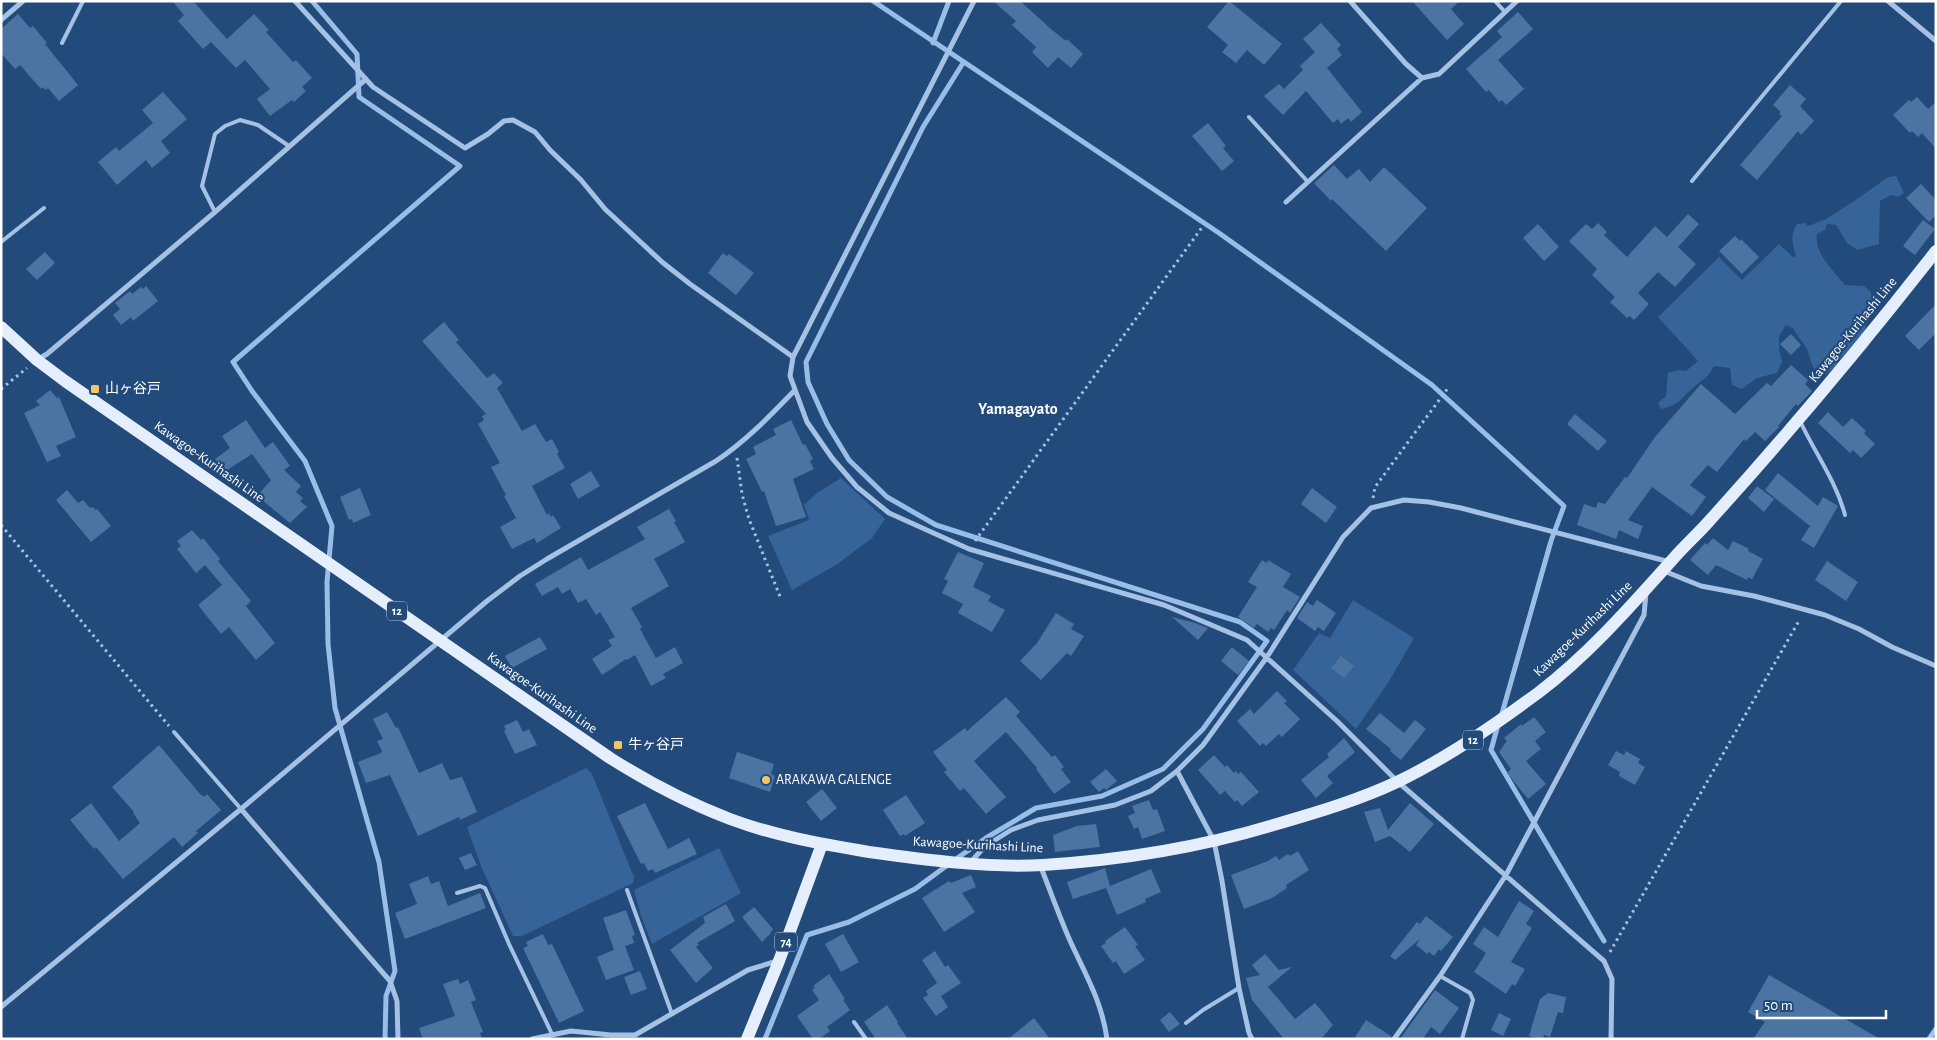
<svg xmlns="http://www.w3.org/2000/svg" width="1937" height="1040" font-family="'Alegreya Sans','Noto Sans JP',sans-serif">
<style>
.green{fill:#366398}
.lines{fill:none;stroke-linecap:round;stroke-linejoin:round}
.stream{stroke:#99bde6;stroke-width:5}
.building{fill:#4b74a3}
.path{stroke:#a5c2e5;stroke-width:3;stroke-dasharray:2.5 4;stroke-linecap:butt}
.service{stroke:#a5c2e5;stroke-width:4}
.minor{stroke:#a5c2e5;stroke-width:5}
.primary{stroke:#e5eefc;stroke-width:12}
.poi-dot{fill:#f0c767;stroke:#224a7a;stroke-width:2}
.labels{text-anchor:middle;dominant-baseline:central;stroke-width:4.5;stroke-linejoin:round;paint-order:stroke}
.shield{fill:#224a7a;stroke:#bdc9d7;stroke-width:1}
.shield-label{font-size:12px;font-weight:bold;fill:#fff}
.street-label{font-size:14px;fill:#fff;stroke:#224a7a}
.poi-label{font-size:14px;fill:#fff;stroke:#224a7a;text-anchor:start}
.quarter-label{font-size:16px;font-weight:bold;fill:#fff;stroke:#224a7a}
</style>
<rect width="100%" height="100%" fill="#224a7a"/>
<!-- green -->
<path class="green" d="M1896 176 1904 193 1898 197 1891 195 1880 201 1879 244 1857 250 1847 243 1836 225 1827 224 1825 230 1817 234C1814 253 1833 270 1845 285L1864 286 1871 292C1872 298 1873 304 1872 309 1868 326 1861 322 1870 341L1868 348 1859 356 1844 355 1838 365 1826 374 1818 373C1809 362 1812 363 1808 352 1807 346 1796 335 1793 328L1786 325 1779 336V349L1782 362 1777 373 1757 378 1742 389 1732 385 1730 368 1714 366C1706 380 1704 378 1693 388 1678 400 1682 404 1661 409L1658 403 1666 396 1668 373 1679 370 1686 371 1698 361 1658 317 1719 257 1742 280 1779 244 1794 258 1796 255C1792 244 1790 234 1797 224L1805 223 1808 226 1826 219 1860 197 1888 177Z
M841 478 885 519 872 538 836 565 792 590 768 536 809 520 804 505 817 493Z
M1353 600 1414 638 1388 683 1356 729 1293 670 1319 633 1330 638Z
M586 768 592 774 634 877 633 883 522 936H513L481 866 467 827Z
M719 848 741 893 652 944 641 916 634 890Z"/>
<g class="lines">
<!-- stream -->
<path class="stream" d="M312 1 357 54 359 97 460 166 233 362 252 391 305 461 332 526 327 582 328 644 335 708 379 862 395 971 386 996 385 1039
M873 1 1219 233 1432 385 1564 506 1551 541 1501 717
M933 43 949 1
M1498 725 1491 750 1604 941
M956 859 986 838 1036 808 1102 796 1163 769 1203 729 1267 641 1240 622 936 525 887 497 849 460 827 424 808 382 806 362 923 127 963 63
M765 1039 807 935 849 922 915 889 949 864"/>
</g>
<!-- building -->
<path class="building" d="M172 1H193L227 39 254 14 269 30 266 32 293 62 296 60 312 78 302 87 306 91 294 102 292 100 270 116 257 99 270 89 245 60 236 68 211 42 203 49 178 21 184 15Z
M993 1H1020L1051 29 1066 41 1067 39 1083 54 1071 68 1058 57 1048 68 1032 52 1036 47 1012 25 1016 21Z
M1229 1 1282 44 1264 65 1247 50 1236 63 1222 52 1228 45 1207 27Z
M1412 1H1460L1451 9 1464 24 1447 40Z
M1518 12 1533 29 1498 60 1524 89 1506 105 1502 100 1499 102 1489 90 1486 92 1466 69 1502 37 1497 31Z
M18 14 30 28 33 26 47 43 45 44 78 85 59 101 48 88 46 90 42 87 41 89 20 65 15 69 1 53V29Z
M1321 23 1341 45 1337 49 1342 55 1327 68 1362 112 1351 122 1348 118 1341 124 1338 119 1333 123 1306 91 1283 115 1264 96 1279 84 1284 89 1303 70 1300 66 1315 52 1303 39Z
M1790 85 1806 99 1800 106 1814 121 1801 135 1798 131 1757 180 1740 165 1782 116 1779 114 1781 112 1773 105Z
M163 92 187 119 161 141 170 153 152 168 146 160 117 185 98 162 116 147 119 151 153 123 142 110Z
M1917 97 1928 109 1936 102V149L1922 133 1918 137 1912 131 1910 133 1893 115 1909 100 1911 102Z
M1208 123 1226 146 1223 148 1234 161 1222 171 1192 136Z
M1334 165 1347 179 1359 169 1370 182 1384 167 1427 208 1386 251 1332 199 1331 201 1314 183Z
M1921 184 1936 200V215L1929 222 1906 198Z
M1688 214 1699 224 1678 247 1696 264 1675 287 1658 272 1638 293 1649 304 1634 320 1630 316 1627 318 1610 302 1615 297 1592 275 1597 269 1569 241 1586 224 1592 229 1598 223 1607 232 1604 235 1627 257 1655 226 1667 237Z
M1923 220 1935 229 1915 255 1903 246Z
M1538 224 1559 247 1544 261 1523 238Z
M1735 236 1740 241 1741 239 1759 257 1742 274 1719 251Z
M45 252 55 263 37 280 26 269Z
M723 253 727 256 729 254 754 273 736 295 708 273Z
M146 286 158 301 133 321 131 317 121 325 113 315 120 309 115 303 130 291 132 294 141 287 143 289Z
M1936 304V333L1919 350 1905 336Z
M444 322 459 340 456 342 487 378 494 373 503 383 497 388 522 431 535 424 546 442 552 439 559 452 557 454 565 468 532 486 547 515 549 513 551 517 553 515 561 528 537 543 534 538 512 549 500 527 516 518 504 496 506 495 491 467 500 463 478 424 484 420 482 416 486 414 422 341Z
M1791 334 1801 345 1791 355 1780 344Z
M1791 365 1808 380 1805 384 1812 391 1798 406 1796 404 1778 426 1779 427 1765 441 1755 432 1746 441 1744 439 1717 472 1708 465 1690 485 1706 497 1692 516 1652 487 1628 520 1643 526 1638 539 1619 530 1616 539 1577 525 1584 504 1596 508 1598 502 1605 504 1625 477 1627 478 1655 437 1701 384 1735 414 1767 383 1771 386Z
M50 390 57 398 59 397 76 437 56 446 61 456 47 462 24 413 40 405 36 401Z
M1828 412 1843 427 1852 418 1866 431 1864 433 1875 444 1861 458 1853 450 1850 453 1818 423Z
M1575 414 1607 441 1598 451 1567 424Z
M246 420 265 448 273 442 290 466 284 470 301 486 296 492 303 498 300 501 307 507 290 523 257 496 271 480 252 454 224 472 215 459 230 448 222 436Z
M791 420 803 445 805 444 813 459 810 461 814 469 793 479 806 517 776 526 764 491 762 492 746 459 756 454 753 447 776 435 773 429Z
M591 471 600 486 578 499 570 484Z
M1778 473 1818 506 1823 497 1838 506 1814 548 1801 540 1810 526 1765 490Z
M1757 486 1774 499 1764 512 1748 498Z
M360 488 371 515 353 523 352 519 349 520 340 497Z
M1312 488 1337 507 1326 523 1301 504Z
M67 490 78 503 83 500 90 508 93 507 95 510 97 509 111 526 91 542 56 500Z
M669 509 676 521 674 522 685 542 654 559 669 586 631 608 642 627 640 629 656 658 675 647 683 663 663 674 666 678 651 686 635 655 627 660 626 659 602 675 592 659 612 646 608 640 615 637 600 612 596 615 586 599 578 603 570 589 562 594 558 587 542 596 535 584 581 557 588 570 645 539 637 527Z
M192 530 201 540 203 538 220 559 218 561 251 601 246 606 275 643 256 660 229 627 221 634 198 605 222 585 205 565 196 573 177 549 181 546 177 541Z
M1713 538 1728 550 1733 541 1749 549 1748 551 1763 559 1752 579 1748 577 1747 580 1716 565 1708 575 1690 560 1705 543 1707 545Z
M958 552 984 563 973 587 991 596 988 601 1005 610 992 632 958 613 963 604 942 593 948 581 944 579Z
M1262 560 1267 563 1268 560 1291 574 1283 587 1300 597 1290 613 1287 610 1274 630 1271 628 1268 632 1257 624 1254 628 1238 617 1257 587 1248 582Z
M1827 561 1858 582 1846 601 1815 580Z
M1317 600 1336 613 1324 631 1318 627 1315 631 1297 618 1307 602 1313 606Z
M1056 613 1074 624 1071 629 1084 636 1071 656 1067 653 1041 680 1020 661 1037 643Z
M1172 617 1195 623 1208 628 1198 640Z
M540 637 547 649 512 668 505 656Z
M1232 647 1249 661 1238 675 1221 661Z
M1341 656 1354 666 1344 678 1331 668Z
M1277 691 1287 701 1284 703 1300 719 1282 737 1279 734 1266 746 1263 743 1260 746 1237 721 1250 709 1254 714Z
M1006 697 1020 712 1016 716 1052 757 1055 755 1064 767 1061 769 1071 782 1054 794 1036 769 1037 768 1006 732 974 761 1006 797 986 814 964 788 960 791 944 772 947 770 933 752 965 728 967 731Z
M387 712 396 728 398 727 419 773 442 763 450 780 462 777 477 812 460 820 459 817 418 836 390 775 366 783 358 762 381 753 382 751 377 741 383 739 373 719Z
M1380 713 1404 733 1415 720 1426 729 1401 760 1390 751 1391 749 1366 729Z
M1534 717 1546 732 1535 741 1541 749 1526 761 1546 784 1528 799 1507 773 1511 769 1499 752 1507 741 1504 738 1521 724 1522 726Z
M517 720 523 732 529 729 537 745 515 754 504 731 506 730 504 726Z
M1344 738 1355 752 1327 776 1333 783 1316 798 1301 780 1329 757 1327 754Z
M159 745 200 794 204 797 207 794 221 810 196 831 198 833 182 847 174 837 123 879 96 847 94 849 70 820 91 803 119 841 140 823 133 813 134 812 112 787Z
M1616 751 1624 755 1626 751 1640 759 1638 763 1645 767 1635 785 1619 776 1620 772 1608 765Z
M737 752 774 764 771 774 775 776 770 792 729 778Z
M1214 755 1225 767 1227 765 1234 773 1236 771 1238 774 1241 772 1259 792 1242 806 1237 800 1235 802 1225 791 1220 795 1198 770Z
M1106 769 1117 781 1106 790 1104 788 1099 792 1090 782Z
M822 789 837 808 821 821 806 802Z
M906 795 925 823 905 836 904 834 900 836 883 810Z
M1149 800 1153 810 1157 809 1165 831 1142 839 1138 827 1134 829 1128 816 1135 813 1132 806Z
M645 803 668 849 689 838 697 854 655 873 653 869 648 871 644 863 641 864 617 816Z
M1410 803 1434 824 1410 852 1390 836 1375 842 1364 812 1380 808 1388 830Z
M1096 824 1100 847 1055 852 1053 835 1077 826Z
M1298 851 1309 870 1286 885 1287 888 1272 898 1244 909 1231 875 1268 861 1276 856 1279 860 1288 854 1290 856Z
M471 853 477 865 465 870 459 858Z
M1105 868 1110 886 1151 869 1161 892 1145 899 1146 902 1117 915 1106 888 1109 887 1073 899 1067 882Z
M971 875 976 887 962 893 975 912 944 932 922 898 949 881 951 883Z
M428 876 431 884 439 881 448 906 480 893 486 908 405 939 395 913 417 904 409 884Z
M1519 901 1534 911 1526 924 1532 928 1511 962 1525 969 1515 986 1512 984 1506 994 1474 972 1486 953 1473 944 1484 927 1498 937Z
M726 904 735 921 697 943 699 945 696 947 713 968 696 983 670 950 705 923 703 917Z
M754 907 773 929 770 934 762 942 742 917Z
M626 910 635 935 632 936 634 943 625 946 634 970 606 980 597 957 616 949 614 950 603 918Z
M1426 916 1453 937 1441 951 1439 949 1434 956 1429 952 1427 954 1416 945 1420 939 1395 960 1390 956 1417 922 1420 924Z
M1125 927 1138 945 1135 946 1145 960 1124 974 1116 961 1113 963 1101 946 1106 943 1105 941Z
M543 934 548 945 552 944 584 1011 559 1023 523 948 528 946 526 942Z
M843 934 859 962 841 972 825 944Z
M935 951 945 967 948 965 961 983 941 996 948 1007 936 1016 923 998 928 995 926 991 937 983 922 960Z
M1265 954 1279 970 1292 967 1268 987 1295 1019 1315 1003 1333 1025 1321 1039H1284L1252 1000 1246 978 1260 975 1252 965Z
M640 971 647 989 631 995 624 977Z
M829 974 845 999 843 1000 850 1010 827 1027 830 1031 819 1039H813L797 1016 819 1000 812 990 815 988 813 986Z
M1769 975 1880 1039H1753L1765 1022 1748 1012Z
M458 979 460 984 468 980 476 1000 471 1002 483 1032 480 1033 482 1039H423L419 1028 455 1016 443 984Z
M1435 990 1459 1008 1440 1034 1431 1027 1423 1039H1400Z
M1548 993 1566 997 1563 1013 1558 1012 1550 1037 1544 1035 1543 1039H1540L1529 1036 1540 999Z
M887 1005 898 1022 897 1023 908 1039H876L864 1022Z
M1170 1012 1180 1024 1169 1032 1160 1020Z
M1499 1013 1511 1019 1503 1036 1491 1030Z
M1034 1018 1050 1039H1008Z
M1366 1020 1391 1036 1390 1039H1354Z"/>
<g class="lines">
<!-- path -->
<path class="path" d="M1 389 27 368
M737 458 742 494 749 519 781 599
M1373 498 1375 487 1448 388
M1 525 169 726
M975 541 1203 226
M1610 952 1800 619"/>
<!-- service -->
<path class="service" d="M1495 1 1505 12
M62 43 83 1
M1249 117 1308 182
M1692 181 1841 1
M215 212 202 186 215 134 225 126 240 120 258 125 289 146
M1 242 44 208
M1800 421C1815 453 1836 481 1845 515
M174 732 241 809
M627 890 672 1014
M457 893 480 886 485 888 509 944 552 1034
M1440 976 1470 993 1473 1000 1462 1039
M854 1022 866 1039
M1186 1023 1203 1010 1239 988"/>
<!-- minor -->
<path class="minor" d="M295 1 373 87 465 148 488 134 504 121 513 120 535 132 550 150 581 180 605 209 662 262 690 284 793 357
M974 1 793 357 790 376 807 422 832 458 857 487 889 513 969 549 1164 605 1247 640 1337 721 1398 782 1604 961 1612 979 1611 1039
M1350 1 1406 64 1422 78 1439 74 1517 1
M1888 1 1936 41
M1 20 23 1
M1286 202 1422 78
M37 360 47 354 215 212 366 79
M1664 571 1701 586 1754 596 1825 615 1859 629 1892 647 1936 666
M1177 771 1214 841 1222 881 1239 988 1249 1033 1252 1039
M241 809 390 981 397 1001 398 1039
M971 862 984 847 1011 830 1038 820 1115 805 1151 791 1177 771 1203 745 1267 657 1343 537 1371 508 1404 500 1429 502 1461 508 1670 562
M1040 865C1051 892 1060 919 1072 945 1087 977 1102 1003 1107 1039
M1 1007 241 809 487 601 520 576 547 559 716 461C746 441 770 416 795 390
M532 1039 571 1031 611 1035H635L748 970 777 961
M1394 1039 1440 976 1506 875 1644 615 1646 593
M1929 1039 1936 1029"/>
<!-- primary -->
<path class="primary" d="M1 327 37 360 65 381 610 758C648 782 688 803 730 819 775 836 822 844 869 852 925 860 987 868 1043 865 1122 860 1202 847 1277 824 1318 812 1359 800 1397 782 1447 758 1493 726 1538 693 1588 655 1631 606 1673 559 1685 545 1699 533 1711 519 1789 433 1864 343 1936 251
M747 1039 779 961 822 844"/>
</g>
<!-- markers -->
<g class="poi-dot">
<rect x="90" y="384" width="10" height="10" rx="2.5"/>
<rect x="613" y="740" width="10" height="10" rx="2.5"/>
<circle cx="766" cy="780" r="5"/>
</g>
<g class="labels">
<!-- shield labels -->
<g class="shield">
<rect x="387" y="601.5" width="20" height="19" rx="4"/>
<rect x="1463" y="730.5" width="20" height="19" rx="4"/>
<rect x="775" y="932.5" width="22" height="19" rx="4"/>
</g>
<g class="shield-label">
<text x="397" y="611">12</text>
<text x="1473" y="740">12</text>
<text x="786" y="942">74</text>
</g>
<!-- street labels -->
<g class="street-label">
<text transform="translate(1853 330) rotate(-51)">Kawagoe-Kurihashi Line</text>
<text transform="translate(209 462) rotate(35)">Kawagoe-Kurihashi Line</text>
<text transform="translate(1583 629) rotate(-44)">Kawagoe-Kurihashi Line</text>
<text transform="translate(542 693) rotate(35)">Kawagoe-Kurihashi Line</text>
<text transform="translate(978 845) rotate(3)">Kawagoe-Kurihashi Line</text>
</g>
<!-- poi labels -->
<g class="poi-label">
<text x="105" y="389">山ヶ谷戸</text>
<text x="628" y="745">牛ヶ谷戸</text>
<text x="776" y="780">ARAKAWA GALENGE</text>
</g>
<!-- quarter labels -->
<g class="quarter-label">
<text x="1018" y="409">Yamagayato</text>
</g>
</g>
<!-- border -->
<rect width="1937" height="1040" fill="none" stroke="#ffffff" stroke-width="5"/>
<!-- scale -->
<path d="M1757 1010v8h129v-8" fill="none" stroke="#ffffff" stroke-width="2.5"/>
<text x="1764" y="1010" font-size="15" fill="#ffffff" stroke="#224a7a" stroke-width="4" paint-order="stroke">50 m</text>
</svg>
